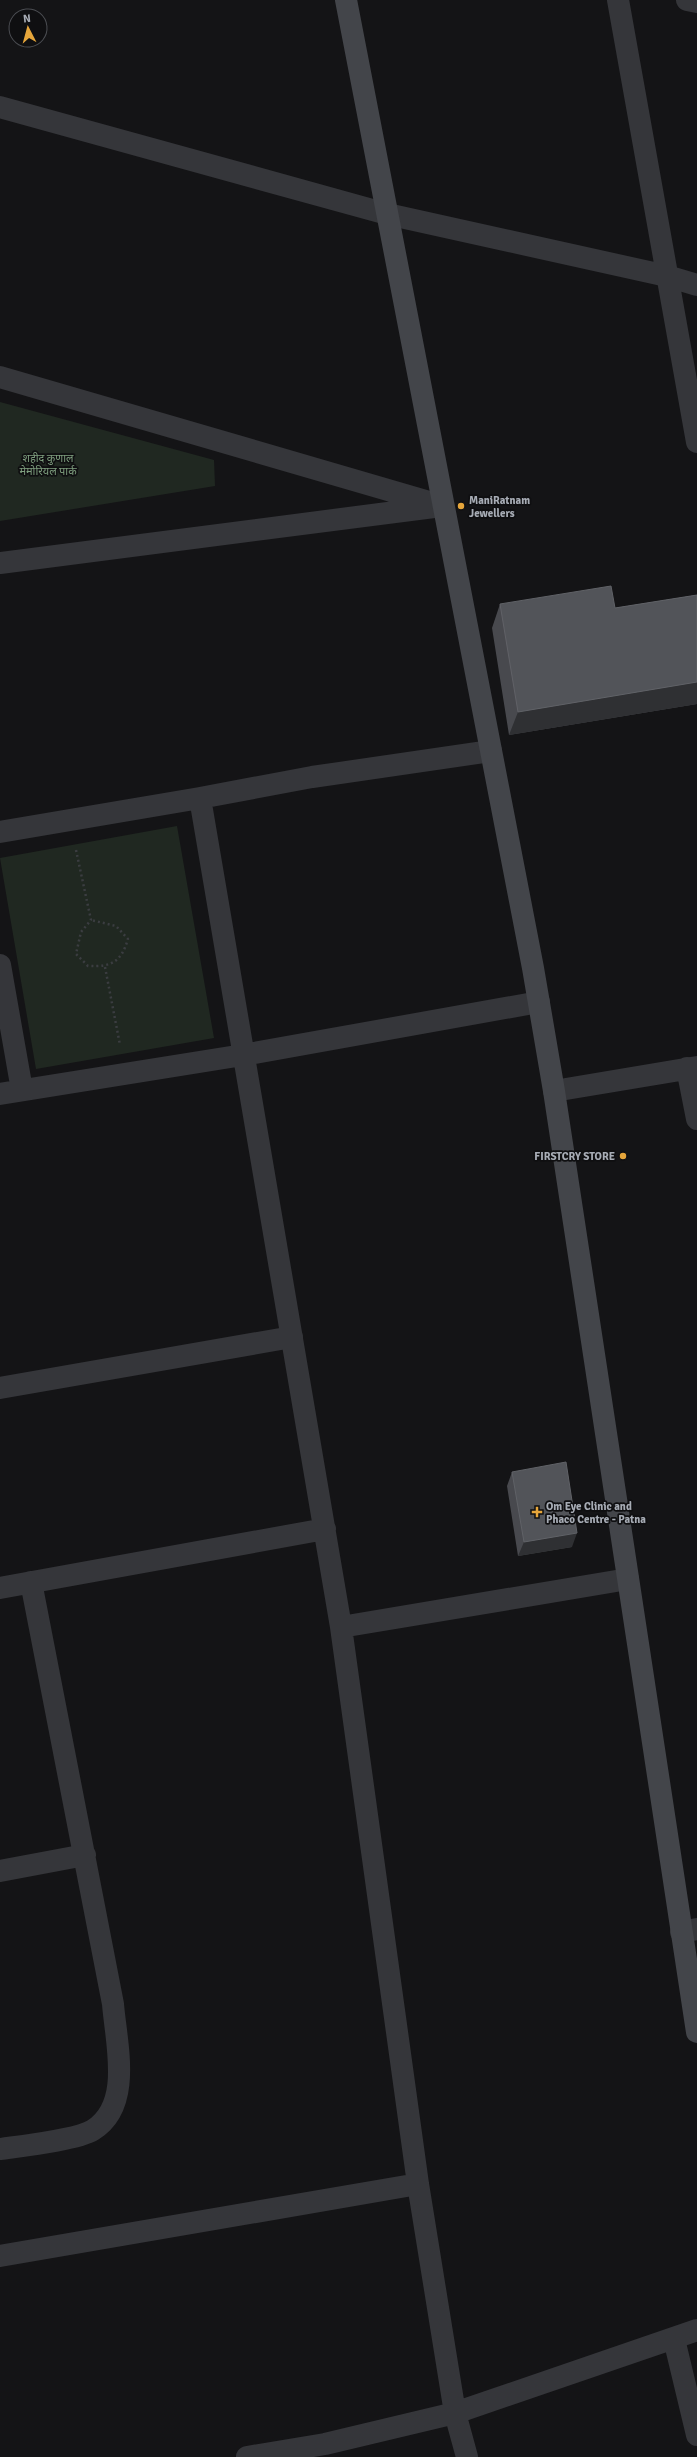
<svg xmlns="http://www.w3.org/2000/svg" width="697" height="2457" font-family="Signika,'Noto Sans Devanagari',sans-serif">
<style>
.green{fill:#202821}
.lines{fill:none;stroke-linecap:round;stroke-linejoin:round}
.path{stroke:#3b3d41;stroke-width:2.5;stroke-dasharray:2 3;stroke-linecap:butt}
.street{stroke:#35363a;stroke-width:22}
.secondary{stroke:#43454a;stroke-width:22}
.wall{fill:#48494e}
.shaded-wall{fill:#2f3033}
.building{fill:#525459;stroke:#606267}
.poi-dot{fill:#e6a63b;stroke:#0f0f11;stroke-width:1.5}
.labels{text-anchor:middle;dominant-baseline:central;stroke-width:3.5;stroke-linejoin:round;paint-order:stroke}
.park-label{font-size:11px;fill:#7f9f7f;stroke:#0f0f11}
.poi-label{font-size:11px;font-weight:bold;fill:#a7acb5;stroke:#0f0f11;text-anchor:start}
</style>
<rect width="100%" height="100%" fill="#141416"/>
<!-- green -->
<path class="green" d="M0 402 214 460 215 486 0 521Z
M177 826 214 1038 36 1069 0 858Z"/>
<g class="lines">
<!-- path -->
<path class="path" d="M76 850 91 920 81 932 76 954 88 966C112 967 121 962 128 939L116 926 91 920
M105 967 120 1045"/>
<!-- street -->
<path class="street" d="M618 0 697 442
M687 0 697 2
M0 107 387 214 667 276 697 285
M0 377 443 506
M0 563 434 507
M200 798 312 777 491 751
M0 832 200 798 341 1627 418 2184 455 2413 467 2457
M0 965 22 1090
M687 1068 697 1119
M554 1091 697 1067
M0 1094 243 1055 539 1002
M0 1388 292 1337
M0 1588 325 1529
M341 1627 628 1579
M0 1871 85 1855
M681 1932 697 1929
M0 2149C21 2146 77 2140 93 2130 133 2105 116 2043 113 2004L31 1582
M0 2256 418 2184
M674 2339 697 2435
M247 2457 325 2444 455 2413 697 2330"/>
<!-- secondary -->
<path class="secondary" d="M346 0 533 968 554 1091 697 2032"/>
</g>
<!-- wall -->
<path class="wall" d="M697 595V704L509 735 492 628 500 604 615 608Z
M512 1472 572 1547 518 1556 507 1486Z"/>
<!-- shaded-wall -->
<path class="shaded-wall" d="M697 682V704L509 735 518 712Z
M577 1533 572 1547 518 1556 524 1542Z"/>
<!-- building -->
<path class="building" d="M611 586 615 608 697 595V682L518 712 500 604Z
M566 1462 577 1533 524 1542 512 1472Z"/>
<!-- markers -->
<g class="poi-dot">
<circle cx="461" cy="506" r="4"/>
<circle cx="623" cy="1156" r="4"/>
<path d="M535 1506h4v4h4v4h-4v4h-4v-4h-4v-4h4z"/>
</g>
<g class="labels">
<!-- park labels -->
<g class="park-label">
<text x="48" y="458">शहीद कुणाल<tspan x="48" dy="13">मेमोरियल पार्क</tspan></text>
</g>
<!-- poi labels -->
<g class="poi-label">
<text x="469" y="500">ManiRatnam<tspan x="469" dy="13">Jewellers</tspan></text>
<text x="615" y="1156" text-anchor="end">FIRSTCRY STORE</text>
<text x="546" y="1506">Om Eye Clinic and<tspan x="546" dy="13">Phaco Centre - Patna</tspan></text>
</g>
</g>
<!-- north arrow -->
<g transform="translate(28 28) rotate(354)"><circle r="19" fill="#0f0f11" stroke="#4c4e53"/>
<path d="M0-3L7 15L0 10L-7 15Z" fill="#e6a63b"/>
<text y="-6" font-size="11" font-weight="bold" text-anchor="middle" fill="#a7acb5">N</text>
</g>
</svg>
